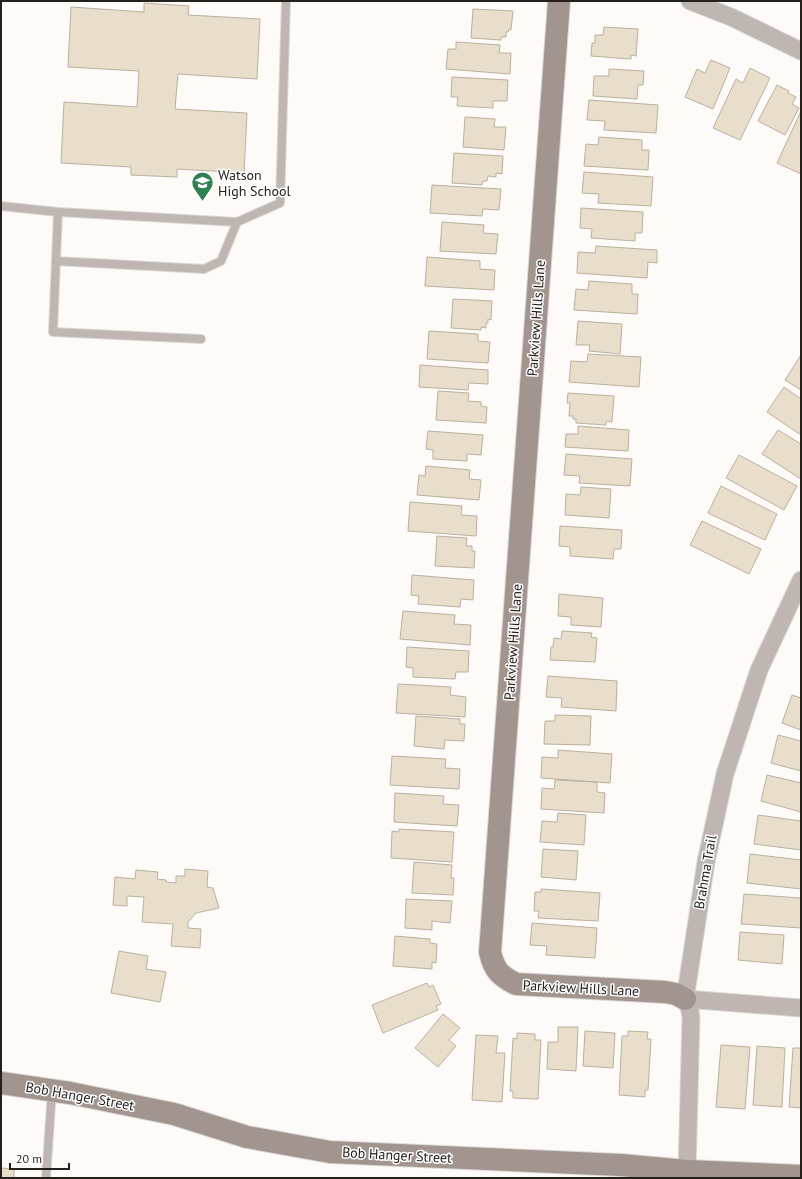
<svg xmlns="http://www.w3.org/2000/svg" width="802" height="1179" font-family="'PT Sans',sans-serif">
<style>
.building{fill:#e9decc;stroke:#bab09e}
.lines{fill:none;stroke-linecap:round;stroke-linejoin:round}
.lane-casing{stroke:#dbd7d4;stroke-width:10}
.street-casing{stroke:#dbd7d4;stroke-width:19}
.secondary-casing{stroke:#dbd7d4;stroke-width:24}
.lane{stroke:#bfb6b1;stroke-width:8}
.street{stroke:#bfb6b1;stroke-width:17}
.secondary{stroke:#a2948e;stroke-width:22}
.labels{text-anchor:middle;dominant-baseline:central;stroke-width:3;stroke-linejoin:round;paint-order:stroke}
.poi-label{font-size:14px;fill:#26201b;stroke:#fff;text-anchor:start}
.street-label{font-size:14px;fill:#26201b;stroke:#fff}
</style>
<rect width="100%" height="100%" fill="#fefaf7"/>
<!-- building -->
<path class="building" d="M144 3 189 6 188 15 260 19 257 79 178 74 175 109 247 113 244 173 177 169V177L131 175V167L61 163 64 102 137 107 139 71 68 67 71 7 144 12Z
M473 9 513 11 511 30 509 29 508 32H506V37H501V40L471 38Z
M604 27 638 29 636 56 631 55V59L591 56 592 43H595V35H603Z
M456 42 500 45 499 53H511L510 74 446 69 448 49H456Z
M711 60 730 68 713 109 685 97 697 69 705 73Z
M750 68 770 78 740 140 713 128 736 79 743 83Z
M609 69 644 71 643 85H638L637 99 593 96 594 76H609Z
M452 77 508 80 507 101H493V108L457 106 458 97H451Z
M777 85 789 91 788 93 796 97 792 104 799 108 785 135 758 121Z
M589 100 658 105 656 133 604 130 605 121 587 120Z
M801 111V174L777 163Z
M465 117 495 119 494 127H506L504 150 463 147Z
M599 137 642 140V150H649L648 170 584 166 586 144 598 145Z
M454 153 503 156 502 174 496 173V177L488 176 487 181H483L482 185 452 183Z
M584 172 653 177 651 206 598 203 599 194 582 193Z
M432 185 501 189 499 210 483 209 482 216 430 213Z
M581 208 643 212 642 233H635V241L591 238 592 229 580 228Z
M442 222 484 225 483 233 498 234 496 254 440 251Z
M596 246 657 250V263L648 262 647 278 577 273 578 252 595 253Z
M427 257 480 261V269L495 270 494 290 425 286Z
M589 281 632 284V294H638L637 314 574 310 576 289 588 290Z
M453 299 492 301 491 320 488 319V323H486V328L481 327V330L451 328Z
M578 321 622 324 620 354 589 351 590 345H576Z
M429 331 478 334V341L490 342 488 363 427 359Z
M588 354 641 357 639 387 569 382 571 361 587 362Z
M801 355V390L785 380Z
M420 365 488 370V384L469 383 468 390 419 387Z
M784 387 801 399V435L767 412Z
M438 391 469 393 468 401 481 402V406L487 407 486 423 436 420Z
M568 393 614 396 612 422 606 421V425L576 423V419H573V416H569L570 403H567Z
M578 426 629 430 628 451 565 447 566 434H578Z
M778 430 801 444V479L762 454Z
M428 431 483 435 481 455 467 454V461L433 459V450L426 449Z
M566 454 632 459 630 486 579 483 580 476 564 475Z
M739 455 797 486 784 510 726 478Z
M426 466 470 470 469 479 481 480 479 500 417 495 419 475 425 476Z
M721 486 777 514 765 540 708 513Z
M581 487 611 489 609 518 565 515 566 494 580 495Z
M410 502 462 506 461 515 477 516 476 536 408 531Z
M702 521 761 549 749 574 690 545Z
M560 526 622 530 621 549H614L613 559 570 556V547L559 546Z
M437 536 467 538 466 546H472V551H475L474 568 435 566Z
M412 575 474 580 473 600 461 599 460 607 418 604 419 596 411 595Z
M559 594 603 598 601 627 571 625V617L558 616Z
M403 611 455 615 454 624 471 625 470 645 400 639Z
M562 631 592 633 591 637 597 638 595 662 550 660 551 647H553L554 638 561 639Z
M407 647 469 651 468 672H456L455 679 413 677V668L406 667Z
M548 676 617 681 616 711 561 707 562 698 546 697Z
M398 684 451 687 450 695 466 697 465 717 396 713Z
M792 695 801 698V730L782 723Z
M555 715 591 716 590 745 544 744 545 721H555Z
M416 716 460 719V724H465L464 741 445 740 444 749 414 746Z
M778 735 801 741V771L771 763Z
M558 750 612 754 610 783 541 778 542 757 558 758Z
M392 756 446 759 445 768 460 769 459 789 390 785Z
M767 775 801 783V812L761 801Z
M555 780 597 782V792L605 793 604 813 541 809 542 788 554 789Z
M395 793 444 796 443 804 459 805 457 826 394 822Z
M558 813 586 815 584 845 540 842 542 821 557 822Z
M758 815 801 821V850L754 844Z
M399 829 454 832 452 862 391 858 392 831 399 832Z
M543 849 578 851 576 880 541 877Z
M750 854 801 860V889L747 883Z
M414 862 452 865 451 878H454L453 895 412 893Z
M185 869 208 871 207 887 213 888 219 908 196 913 188 922V928L201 929 200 948 171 946 173 924 142 922 144 897 127 896V906L113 905 115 877 135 879 136 870 158 872 157 879 166 880V882L176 883V876H185Z
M541 889 600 893 598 921 538 918 539 911H534L535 892H541Z
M744 894 801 898V928L741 924Z
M406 899 452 901 450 923 432 921V930L405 928Z
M532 923 597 928 595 958 546 955 547 946 530 945Z
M740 932 784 935 782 964 738 960Z
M395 936 430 939V943L437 944 436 963 432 962V969L393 966Z
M119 951 148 956 146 969 166 972 160 1002 111 993Z
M427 983 429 987 433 985 441 1004 436 1006 438 1010 383 1033 372 1005Z
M443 1014 460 1028 449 1040 456 1046 438 1067 415 1048Z
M558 1027H578L576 1071 547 1069 548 1042H558Z
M585 1031 615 1033 613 1068 583 1066Z
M628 1031 648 1032 647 1039H651L648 1090H645V1097L619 1095 622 1036H628Z
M517 1033 535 1034V1040H541L538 1099 513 1098V1091H510L513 1038 517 1039Z
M476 1035 498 1036 496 1053H505L502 1102 472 1100Z
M721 1045 750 1047 745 1109 716 1107Z
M757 1046 785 1048 782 1107 753 1105Z
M793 1048H801V1108L789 1107Z
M1 1168 14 1169V1178H1Z"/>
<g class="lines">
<defs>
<path id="lane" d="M1 206 58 212 237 222 280 203 286 1
M58 212 53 332 201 339
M56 261 204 269 221 261 237 222
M46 1178 52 1091"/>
<path id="street" d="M690 1 731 17 801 51
M685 999 801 1008
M687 1171 691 1017 689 1007 685 999 706 862 725 774 759 670 801 580"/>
<path id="secondary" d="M559 1 490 952C494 970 500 976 516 984L665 992 676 994 685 999
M1 1083 70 1093 174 1114 247 1137 330 1152 621 1165 687 1171 801 1176"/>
</defs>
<!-- lane casing -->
<use href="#lane" class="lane-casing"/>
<!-- street casing -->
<use href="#street" class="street-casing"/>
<!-- secondary casing -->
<use href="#secondary" class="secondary-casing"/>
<!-- lane -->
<use href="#lane" class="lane"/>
<!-- street -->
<use href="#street" class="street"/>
<!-- secondary -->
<use href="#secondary" class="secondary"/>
</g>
<!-- icons -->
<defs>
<symbol id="school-pin" viewBox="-11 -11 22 30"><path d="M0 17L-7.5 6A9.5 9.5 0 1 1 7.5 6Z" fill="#2e8153" stroke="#fff"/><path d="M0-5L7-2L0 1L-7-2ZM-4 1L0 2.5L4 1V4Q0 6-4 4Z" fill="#fff"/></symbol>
</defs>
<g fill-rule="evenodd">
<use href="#school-pin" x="190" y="170" width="25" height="34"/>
</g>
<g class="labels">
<!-- poi labels -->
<g class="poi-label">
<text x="218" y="175">Watson<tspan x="218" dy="16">High School</tspan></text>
</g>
<!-- street labels -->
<g class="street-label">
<text transform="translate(536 318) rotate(-86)">Parkview Hills Lane</text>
<text transform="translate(513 642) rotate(-86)">Parkview Hills Lane</text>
<text transform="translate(705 872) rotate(-80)">Brahma Trail</text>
<text transform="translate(581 988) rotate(3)">Parkview Hills Lane</text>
<text transform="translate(80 1096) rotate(10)">Bob Hanger Street</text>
<text transform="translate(397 1155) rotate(3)">Bob Hanger Street</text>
</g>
</g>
<!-- border -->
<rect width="802" height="1179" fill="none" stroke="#26201b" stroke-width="4"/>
<!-- scale -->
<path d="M10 1163v6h59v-6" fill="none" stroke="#26201b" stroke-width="2"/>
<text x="16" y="1163" font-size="12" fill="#26201b" stroke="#ffffff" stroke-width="3" paint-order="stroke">20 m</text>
</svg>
